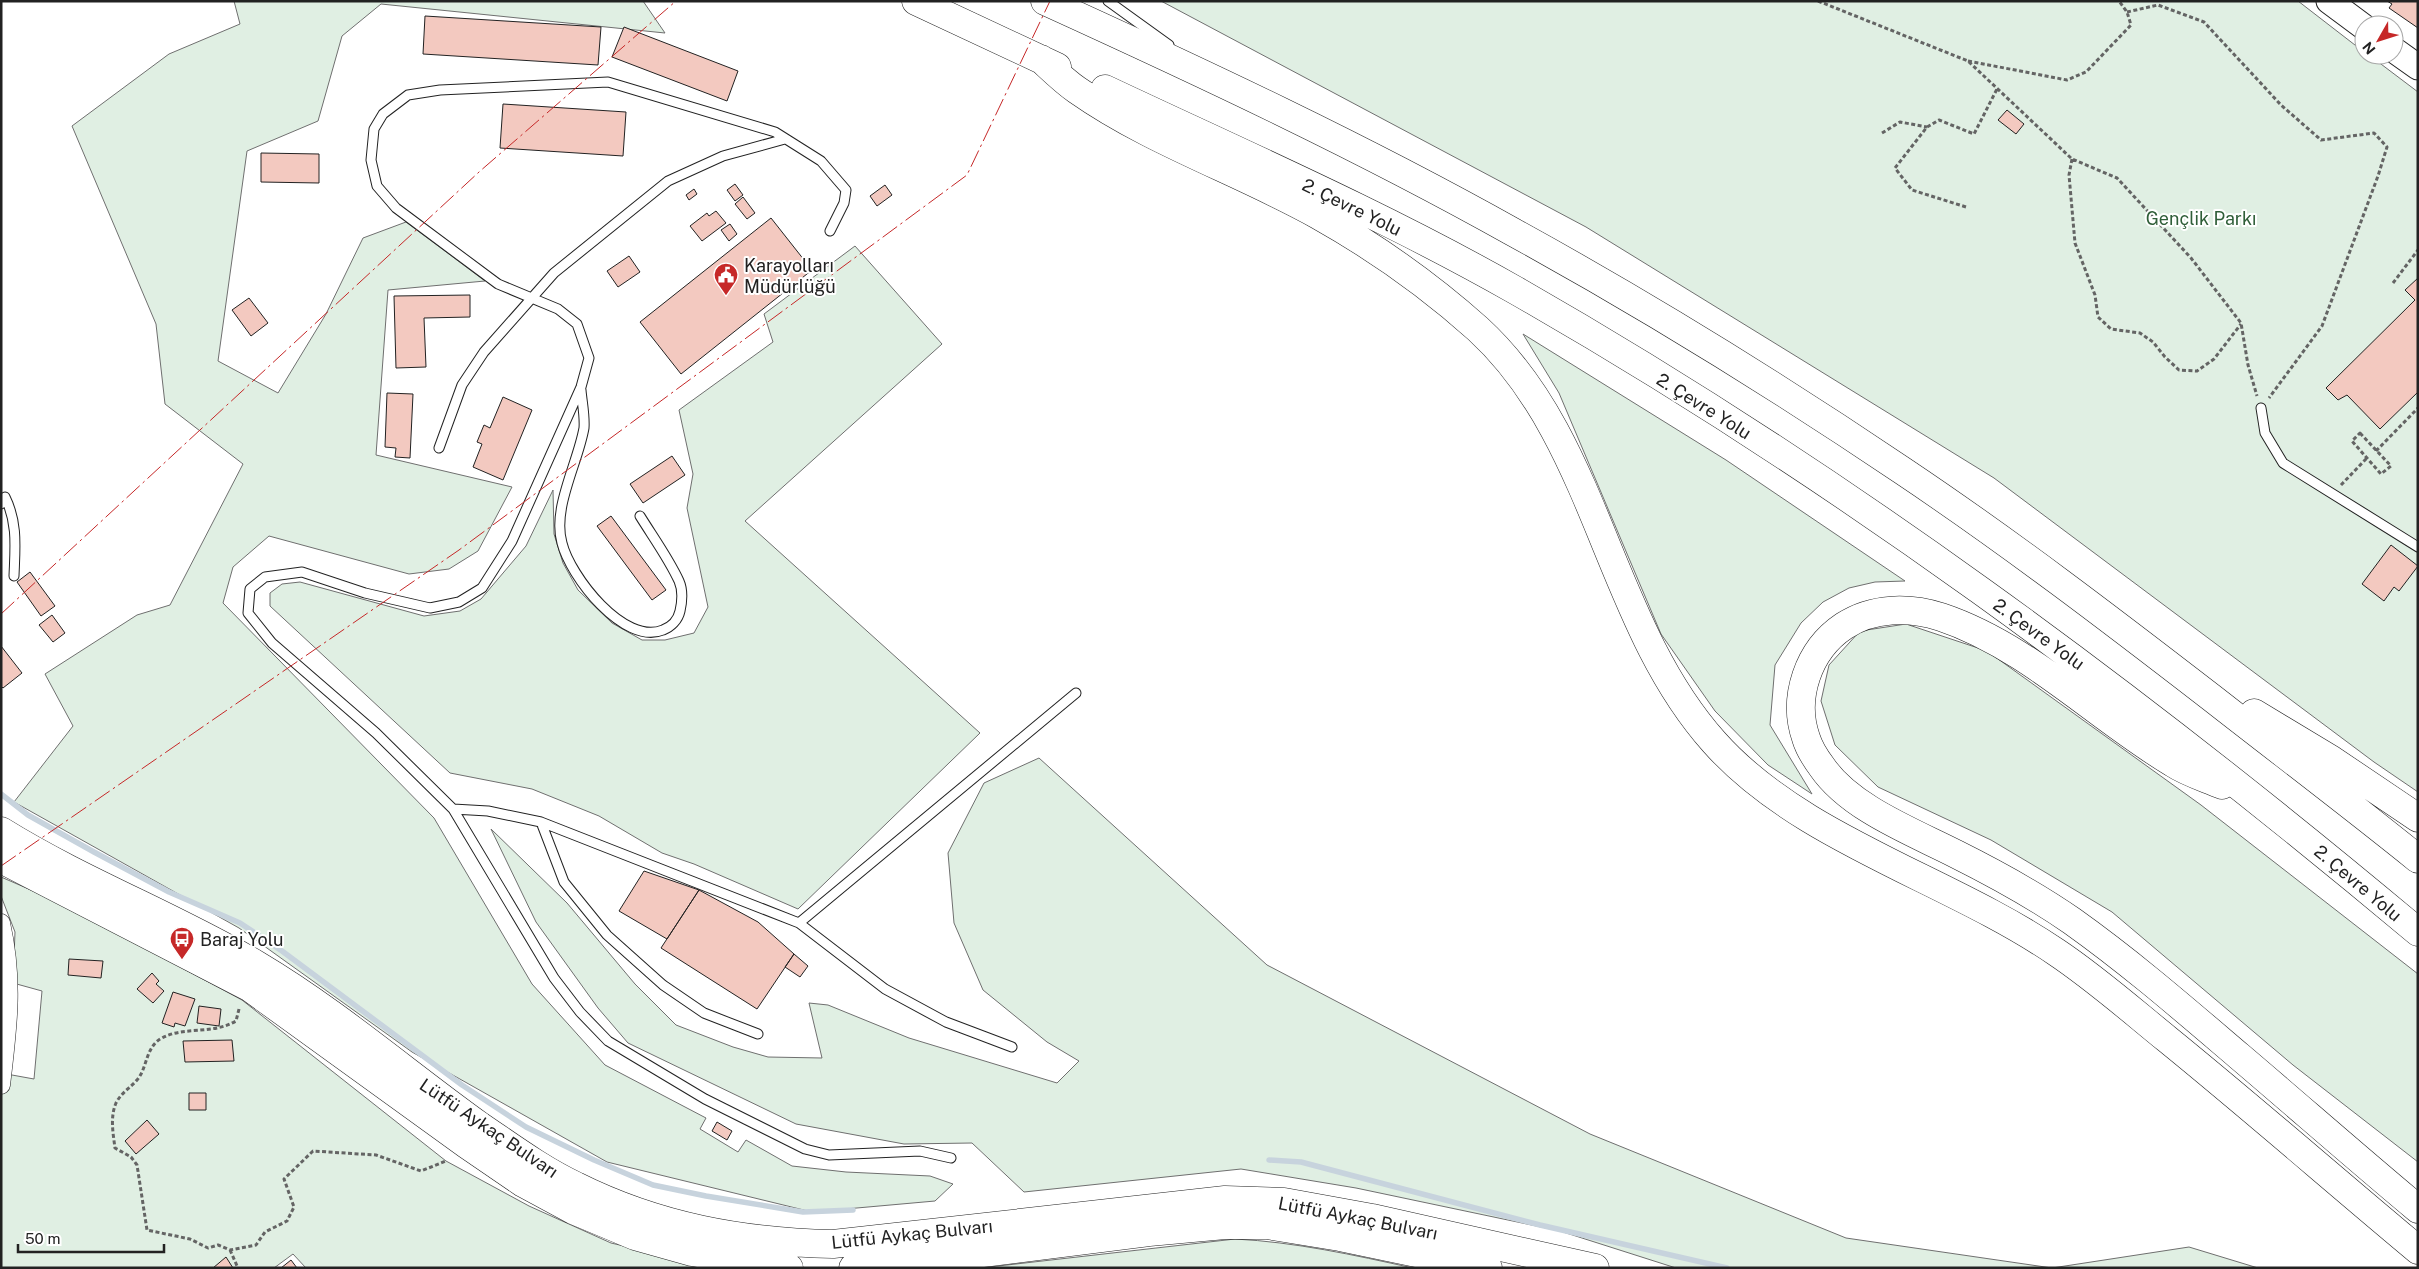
<svg xmlns="http://www.w3.org/2000/svg" width="2419" height="1269" font-family="'Public Sans',sans-serif">
<style>
.green{fill:#e0efe3;stroke:#6f6f6f}
.lines{fill:none;stroke-linecap:round;stroke-linejoin:round}
.stream{stroke:#c7d3dd;stroke-width:5.5}
.building{fill:#f3c9c0;stroke:#222}
.lane-casing{stroke:#222;stroke-width:11}
.street-casing{stroke:#222;stroke-width:19}
.secondary-casing{stroke:#222;stroke-width:27}
.primary-casing{stroke:#222;stroke-width:29}
.highway-casing{stroke:#222;stroke-width:29}
.path{stroke:#646464;stroke-width:3;stroke-dasharray:4 2.5;stroke-linecap:butt}
.lane{stroke:#fff;stroke-width:9}
.street{stroke:#fff;stroke-width:18}
.secondary{stroke:#fff;stroke-width:25}
.primary{stroke:#fff;stroke-width:28}
.highway{stroke:#fff;stroke-width:28}
.power{stroke:#c62828;stroke-width:1;stroke-dasharray:18 4 2.5 4;stroke-linecap:butt}
.labels{text-anchor:middle;dominant-baseline:central;stroke-width:4;stroke-linejoin:round;paint-order:stroke}
.street-label{font-size:18px;fill:#222;stroke:#fff}
.park-label{font-size:18px;fill:#2f5e38;stroke:#fff}
.poi-label{font-size:18px;fill:#222;stroke:#fff;text-anchor:start}
</style>
<rect width="100%" height="100%" fill="#fff"/>
<!-- green -->
<path class="green" d="M234 1H643L665 33 381 4 342 36 318 121 247 151 218 361 278 393 326 314 363 238 406 222 485 281 388 290 376 455 512 487 478 551 449 569 409 574 269 536 233 567 223 603 434 818 532 984 605 1065 706 1118 700 1129 738 1152 746 1140 792 1166 846 1172 930 1176 953 1184 935 1201 812 1212 607 1162 412 1052 239 928 14 802 73 726 45 674 137 615 170 605 243 464 165 404 156 324 72 126 169 54 240 24Z
M1161 1H2298L2364 52V55H2369L2418 92V792L2374 762 1994 478 1586 227Z
M855 246 942 344 745 521 980 733 798 909 694 864 662 853 599 816 532 789 450 773 270 606V593L282 584 300 582 424 616 460 611 481 599 526 546 553 490 554 534 563 563 578 590 612 623 642 640H665L694 633 708 607 687 508 693 474 679 410 773 342 764 314Z
M1523 334 1726 460 1905 581 1875 582 1849 588 1823 602 1801 623 1775 665 1770 725 1812 794 1768 765 1715 711 1661 634 1559 393Z
M1906 624 1987 651 2201 805 2418 974V1162L2293 1065 2112 912 1991 840 1878 787 1835 745 1821 701 1829 665 1860 631Z
M1039 758 1267 965 1590 1134 1846 1238 2052 1268 2189 1247 2258 1268H1676L1560 1231 1356 1188 1241 1169 1024 1192 972 1143 904 1144 796 1124 628 1043 598 1008 536 922 491 829 567 903 635 984 676 1025 733 1047 768 1057 822 1058 809 1003 828 1005 909 1038 1057 1083 1079 1061 1047 1042 983 990 954 923 948 853 984 783Z
M1 877 61 903 242 1000 446 1161 529 1206 611 1243 718 1268H306L293 1254 274 1268H1V1073L34 1079 42 991 13 983 15 932 1 896Z
M1235 1239C1295 1242 1354 1255 1413 1268H981Z"/>
<g class="lines">
<!-- stream -->
<path class="stream" d="M1 794 28 815 94 852 169 892 240 923 282 951 462 1085 526 1127 594 1160 653 1185 706 1196 803 1212 853 1210
M1269 1160 1301 1162 1540 1225 1727 1268"/>
</g>
<!-- building -->
<path class="building" d="M2387 1H2418V28L2389 8 2392 4Z
M425 16 601 27 598 65 423 54Z
M624 27 738 71 727 101 612 57Z
M503 104 626 112 623 156 500 148Z
M2007 110 2024 124 2016 134 1998 120Z
M261 153 319 154V183L261 182Z
M735 184 743 195 735 201 727 190Z
M885 185 892 195 877 206 870 196Z
M694 189 697 194 689 200 686 195Z
M743 197 755 213 747 219 735 204Z
M716 211 726 223 702 241 690 226 707 213 709 216Z
M771 218 812 270 681 374 640 322Z
M730 224 737 234 729 241 721 230Z
M629 256 640 272 618 287 607 271Z
M2418 278V392L2380 429 2347 395 2338 400 2326 388 2415 300 2405 290Z
M470 295V317L424 318 426 367 396 368 394 296Z
M249 298 268 323 251 336 232 310Z
M387 393 413 394 410 458 395 457 396 448 385 447Z
M503 397 532 410 503 480 473 467 482 444 477 442 484 425 490 428Z
M672 456 685 475 643 503 630 484Z
M611 516 666 590 652 600 597 526Z
M2391 545 2418 566 2399 591 2394 587 2384 601 2362 584Z
M30 572 55 606 41 616 17 582Z
M52 615 65 633 53 642 39 625Z
M1 646 22 673 3 688 1 686Z
M644 871 699 890 667 939 619 911Z
M699 890 758 922 794 954 757 1009 661 948Z
M794 954 808 966 800 977 785 967Z
M69 959 103 961 101 978 68 975Z
M152 973 159 981 156 984 164 991 153 1003 137 989Z
M173 992 195 999 185 1026 175 1023 174 1027 162 1023Z
M199 1006 221 1009 219 1026 197 1023Z
M232 1040 234 1061 185 1062 183 1041Z
M189 1093H206V1110H189Z
M147 1120 159 1134 136 1154 125 1141Z
M717 1122 732 1131 727 1140 712 1131Z
M226 1257 233 1268H213Z
M291 1260 297 1268H281Z"/>
<g class="lines">
<defs>
<path id="lane" d="M1108 1 1169 45
M830 231 844 203 846 190 821 161 775 132 608 82 440 90 408 95 383 114 374 129 371 160 377 186 396 208 498 284 558 309 577 324 589 358 581 387 512 541 482 588 459 602 430 608 365 593 302 572 265 577 250 589 248 613 272 643 376 733 453 809 554 978 580 1012 608 1041 705 1099 805 1149 829 1155 920 1151 951 1158
M581 390C582 402 585 416 584 428 578 463 552 508 562 543 570 576 624 646 663 630 671 627 678 620 680 611 682 602 683 590 679 581 669 559 653 537 640 516
M2261 408 2265 433 2283 463 2418 547
M439 448 462 385 484 352 554 273 668 181 723 156 785 139
M1 504 5 497C18 523 15 548 14 576
M453 809 488 811 541 822 799 923 1076 693
M541 822 564 882 607 935 663 985 704 1013 758 1034
M799 923 885 989 946 1022 1012 1047"/>
<path id="street" d="M1 923C14 981 8 1027 1 1085"/>
<path id="secondary" d="M2329 1 2364 27
M2394 50 2418 67"/>
<path id="primary" d="M1 831C83 882 174 916 257 965 336 1012 406 1073 480 1126 511 1147 542 1170 576 1186 658 1227 743 1242 833 1244L1225 1200 1284 1202 1372 1218 1595 1268
M1 859 249 987 466 1144 523 1183 573 1210 635 1236 692 1252 789 1268
M853 1268 920 1261 1149 1232 1225 1225H1267L1340 1237 1488 1268"/>
<path id="highway" d="M916 1 1057 67
M1045 1C1203 73 1361 147 1513 232 1646 305 1777 386 1903 471 2009 542 2111 620 2212 698 2281 752 2350 804 2418 859
M1041 59C1053 70 1064 81 1077 90 1151 142 1239 171 1318 215 1375 247 1430 286 1478 329 1599 440 1606 621 1714 742 1800 839 1949 879 2056 952 2095 978 2130 1009 2167 1039 2252 1108 2334 1180 2418 1250
M1105 89C1243 154 1383 215 1515 290 1836 473 2135 695 2418 932
M2254 713 2332 760 2418 818
M2222 785C2206 778 2188 773 2173 763 2096 717 2028 646 1941 617 1909 607 1873 607 1844 626 1808 650 1792 698 1806 738 1809 748 1816 759 1822 767 1850 808 1913 832 1956 854 1996 874 2036 896 2072 921 2131 963 2185 1010 2239 1056 2299 1107 2358 1159 2418 1209"/>
</defs>
<!-- lane casing -->
<use href="#lane" class="lane-casing"/>
<!-- street casing -->
<use href="#street" class="street-casing"/>
<!-- secondary casing -->
<use href="#secondary" class="secondary-casing"/>
<!-- primary casing -->
<use href="#primary" class="primary-casing"/>
<!-- highway casing -->
<use href="#highway" class="highway-casing"/>
<!-- path -->
<path class="path" d="M1818 1 1968 61 2072 159 2117 178 2191 258 2241 323 2248 365 2257 396
M2127 12 2158 5 2204 22 2281 105 2321 140 2374 133 2387 147 2378 176 2322 326 2269 398
M1968 61 2067 80 2086 72 2131 25 2127 12 2119 1
M1882 133 1900 122 1927 127
M2072 159 2069 175 2075 243 2095 295 2098 317 2111 329 2140 333 2153 342 2165 357 2179 370 2197 371 2214 359 2241 324
M1966 207 1912 190 1895 168 1927 127 1939 120 1974 134 1997 89
M2393 283 2418 250
M2360 433 2391 466 2381 474 2352 441Z
M2376 451 2418 408
M2341 485 2366 459
M239 1009 236 1021C212 1035 184 1026 162 1038 145 1047 148 1067 137 1080 130 1088 121 1093 116 1103 110 1117 113 1133 115 1148L131 1157 137 1165 147 1230 190 1239 208 1248 218 1245 230 1250 256 1245 265 1232 287 1221 294 1207 284 1179 313 1151 376 1155 421 1171 446 1161
M230 1250 238 1268"/>
<!-- lane -->
<use href="#lane" class="lane"/>
<!-- street -->
<use href="#street" class="street"/>
<!-- secondary -->
<use href="#secondary" class="secondary"/>
<!-- primary -->
<use href="#primary" class="primary"/>
<!-- highway -->
<use href="#highway" class="highway"/>
<!-- power -->
<path class="power" d="M1 614 479 172 676 1
M1 866 459 550 967 175 1050 1"/>
</g>
<!-- icons -->
<defs>
<symbol id="civic-pin" viewBox="-11 -11 22 30"><path d="M0 17L-7.5 6A9.5 9.5 0 1 1 7.5 6Z" fill="#c62828" stroke="#fff"/><path d="M-.6-6.5H3V-4.5H.6V-3L4-1V1h2V6H-6V1h2V-1L-.6-3ZM-1.2 2.5V6h2.4V2.5Z" fill="#fff"/></symbol>
<symbol id="bus-pin" viewBox="-11 -11 22 30"><path d="M0 17L-7.5 6A9.5 9.5 0 1 1 7.5 6Z" fill="#c62828" stroke="#fff"/><path d="M-5-6H5V4H4V6H2V4H-2V6H-4V4H-5ZM-3.5-4V0h7V-4ZM-3.5 1.2v1.5H-2V1.2ZM2 1.2v1.5H3.5V1.2Z" fill="#fff"/></symbol>
</defs>
<g fill-rule="evenodd">
<use href="#civic-pin" x="712" y="261" width="28" height="38"/>
<use href="#bus-pin" x="168" y="925" width="28" height="38"/>
</g>
<g class="labels">
<!-- street labels -->
<g class="street-label">
<text transform="translate(1352 207) rotate(26)">2. Çevre Yolu</text>
<text transform="translate(1704 406) rotate(32)">2. Çevre Yolu</text>
<text transform="translate(2039 634) rotate(36)">2. Çevre Yolu</text>
<text transform="translate(2358 883) rotate(40)">2. Çevre Yolu</text>
<text transform="translate(489 1128) rotate(34)">Lütfü Aykaç Bulvarı</text>
<text transform="translate(1358 1218) rotate(11)">Lütfü Aykaç Bulvarı</text>
<text transform="translate(912 1234) rotate(-6)">Lütfü Aykaç Bulvarı</text>
</g>
<!-- park labels -->
<g class="park-label">
<text x="2201" y="218">Gençlik Parkı</text>
</g>
<!-- poi labels -->
<g class="poi-label">
<text x="744" y="265">Karayolları<tspan x="744" dy="21">Müdürlüğü</tspan></text>
<text x="200" y="939">Baraj Yolu</text>
</g>
</g>
<!-- border -->
<rect width="2419" height="1269" fill="none" stroke="#222222" stroke-width="5"/>
<!-- north arrow -->
<g transform="translate(2379 40) rotate(231)"><circle r="24" fill="#ffffff" stroke="#a7a7a7"/>
<path d="M0-4L9 19L0 12L-9 19Z" fill="#c62828"/>
<text y="-8" font-size="14" font-weight="bold" text-anchor="middle" fill="#222222">N</text>
</g>
<!-- scale -->
<path d="M18 1244v8h146v-8" fill="none" stroke="#222222" stroke-width="2.5"/>
<text x="25" y="1244" font-size="15" fill="#222222" stroke="#ffffff" stroke-width="4" paint-order="stroke">50 m</text>
</svg>
